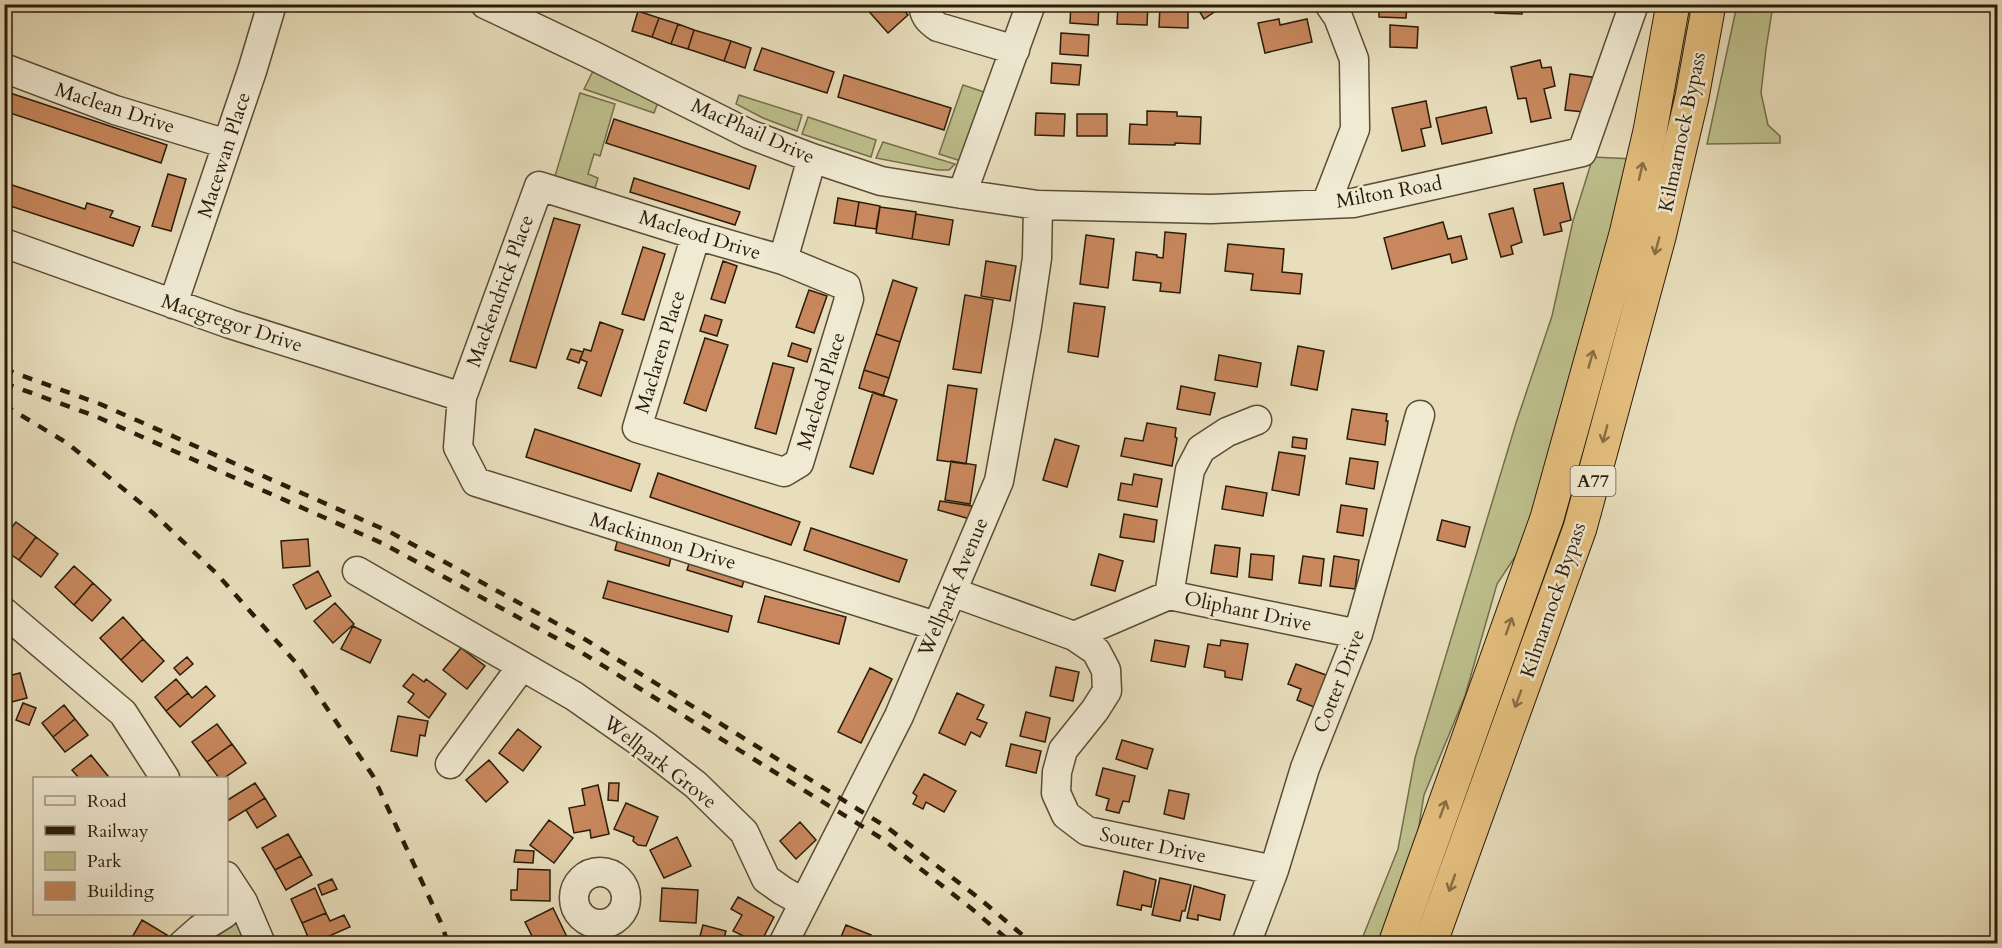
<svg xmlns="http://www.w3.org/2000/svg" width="2002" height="948" font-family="Cardo,serif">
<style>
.green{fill:#bdbf8c;stroke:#746e4a;stroke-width:1.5}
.building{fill:#c8875d;stroke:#2b1c09;stroke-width:1.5}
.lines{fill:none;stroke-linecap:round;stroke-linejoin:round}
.minor-casing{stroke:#5a4c36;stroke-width:31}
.highway-casing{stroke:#2b1c09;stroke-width:35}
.minor{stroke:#f0ead3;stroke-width:28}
.highway{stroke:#e4bf7e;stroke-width:33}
.rail{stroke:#2b1c09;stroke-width:4.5;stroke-dasharray:10 10;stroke-linecap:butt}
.oneway{stroke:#886e44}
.labels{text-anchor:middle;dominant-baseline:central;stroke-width:5;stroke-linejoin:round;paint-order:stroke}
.shield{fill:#f0ead3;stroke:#665a46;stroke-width:1.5}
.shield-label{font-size:18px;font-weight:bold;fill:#2b1c09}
.street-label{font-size:20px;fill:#2b1c09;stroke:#f0ead3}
</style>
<rect width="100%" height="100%" fill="#e8debc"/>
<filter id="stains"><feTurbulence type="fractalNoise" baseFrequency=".00333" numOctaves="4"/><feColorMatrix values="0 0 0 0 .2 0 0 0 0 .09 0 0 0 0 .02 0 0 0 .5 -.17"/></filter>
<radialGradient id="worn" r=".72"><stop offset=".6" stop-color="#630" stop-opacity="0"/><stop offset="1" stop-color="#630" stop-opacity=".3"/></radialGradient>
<!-- green -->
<path class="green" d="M1737 5H1773L1766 49 1761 93 1768 125 1780 136V143L1707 144Z
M595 67 660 97 654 113 584 89Z
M963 85 984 92 961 161 939 154Z
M580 93 615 104 600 156 594 154 588 174 598 178 595 188 555 176Z
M739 95 802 115 797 131 763 118 736 104Z
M808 117 876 140 871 157 802 134Z
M883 142 955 164 949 170H938L876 158Z
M1593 157 1634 159 1536 525 1497 584 1465 696 1424 795 1412 868 1386 943 1360 944 1398 849 1415 758 1516 423 1552 316 1573 221Z
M227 912 261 944H183Z"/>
<!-- building -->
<path class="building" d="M868 4H898L908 15 888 33 865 7Z
M1071 4 1099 5 1098 25 1070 23Z
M1118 4H1148L1147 25 1117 24Z
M1195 4H1226L1204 19Z
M1266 4H1290L1289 10 1265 9Z
M1379 4H1407L1406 18 1379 17Z
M1453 4H1483V11L1452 10Z
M1495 4H1522V14L1495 13Z
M1160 6H1188V28L1159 27Z
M638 11 659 18 652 37 632 31Z
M659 18 678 24 671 44 652 37Z
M1279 19 1280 25 1307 19 1312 42 1265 53 1258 23Z
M678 24 694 30 688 49 671 44Z
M1390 25 1418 27 1417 48 1390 47Z
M694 30 731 41 724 61 688 49Z
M1061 33 1089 35 1088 56 1060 54Z
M731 41 751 48 745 68 724 61Z
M762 48 834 72 827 93 754 70Z
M1540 60 1542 68 1551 67 1555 86 1544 89 1551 118 1531 122 1526 98 1518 99 1511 67Z
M1052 63 1081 65 1079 85 1051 83Z
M1570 74 1598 78 1594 113 1565 110Z
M844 75 951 108 944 130 838 97Z
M4 91 167 145 161 163 4 111Z
M1426 101 1431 127 1421 129 1425 146 1402 151 1392 108Z
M1486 107 1492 133 1442 144 1436 118Z
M1147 111 1177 112V116L1201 117 1200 144 1175 143V145L1129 144 1130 124 1147 125Z
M1036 113 1065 114 1064 136 1035 135Z
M1077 114H1107V136H1077Z
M614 119 756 166 749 189 606 143Z
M168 174 186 179 171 231 152 226Z
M634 178 740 212 735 225 630 192Z
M1563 183 1571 220 1560 223 1562 231 1544 235 1534 189Z
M9 184 85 209 87 203 113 211 110 217 140 227 133 246 4 204V196Z
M838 198 859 202 855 226 834 223Z
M859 202 880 206 876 229 855 226Z
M880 207 916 212 912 239 876 233Z
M1513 208 1522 242 1511 246 1513 254 1501 257 1489 214Z
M916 214 953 220 949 245 912 239Z
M554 218 580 225 536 368 510 361Z
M1443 222 1448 239 1461 236 1467 259 1452 263 1450 254 1392 269 1384 238Z
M1165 232 1186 234 1180 293 1160 291 1161 283 1133 280 1136 252 1157 255V257L1163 258Z
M1086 235 1114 239 1108 288 1080 284Z
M1228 244 1284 249 1282 272 1302 274 1300 294 1251 290 1253 274 1225 271Z
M643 247 665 254 644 320 622 314Z
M723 261 737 266 725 303 711 299Z
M986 261 1016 266 1010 301 981 296Z
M893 280 917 288 900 342 876 334Z
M809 290 827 296 814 333 796 327Z
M965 295 993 300 981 373 953 369Z
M1074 303 1105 307 1098 357 1068 352Z
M705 315 722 320 717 336 700 331Z
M600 322 623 330 601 396 578 388 587 362 580 359 583 352 584 349 591 351Z
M876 334 900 342 889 378 864 370Z
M705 338 728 345 706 411 684 403Z
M792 343 811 349 807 362 788 356Z
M1298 346 1324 351 1317 390 1291 385Z
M571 349 583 352 579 363 567 359Z
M1219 355 1261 363 1257 387 1215 380Z
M773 363 794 368 776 434 755 428Z
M864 370 889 378 883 396 859 388Z
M948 385 977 389 966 464 937 460Z
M1181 386 1215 393 1210 415 1177 409Z
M873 392 897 400 873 474 850 467Z
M1352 409 1387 414 1386 421H1388L1385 445 1347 439Z
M1147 423 1176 428 1175 437 1177 438 1172 466 1121 456 1125 438 1143 441Z
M535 429 640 464 631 491 526 457Z
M1293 437 1307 439 1306 449 1292 447Z
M1055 439 1079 446 1067 487 1043 480Z
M1279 452 1305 456 1299 495 1272 490Z
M1350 458 1378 462 1374 489 1346 484Z
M951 461 976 465 970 504 945 500Z
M658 473 800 522 791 545 650 497Z
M1134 474 1162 479 1157 507 1118 500 1121 483 1132 485Z
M1226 486 1267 493 1263 516 1222 509Z
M940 501 972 506 970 519 938 510Z
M1341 505 1367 509 1363 536 1337 532Z
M1124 514 1157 520 1154 542 1120 537Z
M1442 520 1470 527 1465 547 1437 540Z
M16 522 36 537 19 560 4 550V537Z
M811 528 907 560 899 582 804 550Z
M619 534 673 549 669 566 615 550Z
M36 537 58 554 41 577 19 560Z
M308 539 310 566 283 568 281 541Z
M1215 545 1240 548 1237 577 1211 573Z
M692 554 747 570 742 587 687 570Z
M1099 554 1123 561 1115 591 1091 585Z
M1251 554 1274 556 1272 580 1249 577Z
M1303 556 1324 559 1321 586 1299 583Z
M1334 556 1359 560 1355 589 1330 586Z
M74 566 93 583 74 605 55 587Z
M318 571 331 596 306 609 293 585Z
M608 581 732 616 728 632 603 598Z
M93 583 111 600 92 621 74 605Z
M765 596 846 617 839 644 758 622Z
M335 603 354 624 333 643 314 621Z
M123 617 143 639 121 660 100 638Z
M353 626 381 640 370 663 341 649Z
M143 639 164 661 142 682 121 660Z
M1155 640 1189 646 1185 667 1151 661Z
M1221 640 1248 644 1242 680 1225 677V671L1204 667 1208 644 1220 646Z
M461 648 485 666 467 689 443 670Z
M187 657 193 664 180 675 174 668Z
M1296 664 1326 675 1314 707 1297 700 1301 689 1288 684Z
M1056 667 1079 672 1073 701 1050 696Z
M870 668 892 679 861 743 838 732Z
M20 673 27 698 4 704V677Z
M413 674 424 682 426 679 446 694 429 718 408 702 414 694 403 686Z
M176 679 188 693 166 711 155 697Z
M206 686 215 696 180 727 166 711 188 693 192 698Z
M957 693 984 705 977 719 987 723 980 737 971 732 965 745 939 733Z
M23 703 36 708 29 725 16 720Z
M64 705 75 719 53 737 42 723Z
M1026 712 1050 718 1045 742 1020 736Z
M398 716 428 721 425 736 420 735 417 756 391 751Z
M75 719 88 735 65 752 53 737Z
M217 724 232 744 207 762 192 742Z
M518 729 541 747 523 771 499 753Z
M1122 740 1153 749 1147 769 1116 759Z
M232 744 246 763 224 778H219L207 762Z
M1011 744 1041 751 1036 773 1006 766Z
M91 755 108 776 106 778H79L72 770Z
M489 760 508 782 486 802 466 780Z
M1103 768 1135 776 1129 802 1123 801 1119 813 1106 810 1109 799 1096 795Z
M924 774 956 791 944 812 926 802 923 809 913 804 917 796 913 793Z
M255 783 265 798 228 821 226 801Z
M609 783H619L618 801 608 800Z
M598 785 609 834 591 838 590 830 574 833 569 808 585 805 582 789Z
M1169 790 1189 794 1184 819 1164 814Z
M265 798 276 816 257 828 246 810Z
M626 803 658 817 646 846 638 845 633 841 634 837 614 829Z
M549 820 573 838 554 863 530 845Z
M800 822 816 840 796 859 780 841Z
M288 834 301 856 275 870 262 848Z
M677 837 691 866 664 878 650 850Z
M516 850 534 851 533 863 514 862Z
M301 856 312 875 286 890 275 870Z
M518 869 550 870V901L511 900V890H517Z
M1124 871 1156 880 1151 907 1142 905 1141 910 1117 905Z
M1160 878 1191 885 1185 911H1182L1180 921 1152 915Z
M332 879 337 889 322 895 318 885Z
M1194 886 1225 895 1220 920 1198 915V920L1187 918Z
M315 888 326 913 302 923 291 899Z
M662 888 698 890 696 923 660 921Z
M738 897 774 917 760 944 733 931 742 915 731 909Z
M553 908 567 937 554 944H536L525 922Z
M326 913 330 921 344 915 350 927 311 944 302 923Z
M142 920 167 935 161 944H139L131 939Z
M703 925 726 931 723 942 700 936Z
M846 925 871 935 867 944H838Z"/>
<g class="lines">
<defs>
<path id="minor" d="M485 4 592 55 749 134 812 158 881 181 962 194 1038 205 1211 209 1353 203 1582 152 1634 4
M923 4C924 16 929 21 938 27L1015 50
M4 68 115 110 227 144
M962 194 1031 4
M1326 204 1355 129 1354 59 1338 17 1329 4
M696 235 637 428 784 472 799 463 849 299 846 286 783 260 696 235 539 186 462 397 458 447 476 482 936 626
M4 243 230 324 462 397
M783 260 812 158
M173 304 252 71 272 4
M357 571 574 696 647 747 696 785 744 832 766 879 783 891 803 902
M952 592 1074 636 1096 651 1106 670 1107 691 1095 710 1063 750 1057 772 1056 793 1066 815 1087 831 1274 870
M1169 595 1190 470 1201 449 1227 432 1257 420
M4 612 123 713 165 778
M1074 636 1169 595 1358 634
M450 764 522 666
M574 898a26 26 0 1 1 52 0a26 26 0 1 1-52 0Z
M226 876 243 902 261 944
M183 944 200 929 224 914
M783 944 899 716 999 481 1027 326 1037 258 1038 205
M1246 944 1274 870 1305 768 1358 634 1420 415"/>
<path id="highway" d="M1395 944 1547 518 1626 234 1650 131 1673 4
M1430 944 1580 528 1659 237 1692 97 1709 4"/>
</defs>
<!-- minor casing -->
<use href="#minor" class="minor-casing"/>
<!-- highway casing -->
<use href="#highway" class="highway-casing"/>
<!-- minor -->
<use href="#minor" class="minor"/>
<!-- highway -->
<use href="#highway" class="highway"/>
<!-- rail -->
<path class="rail" d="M4 369 100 404 390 532 583 638 888 828 980 899 1033 944
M4 383 95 416 384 544 576 649 881 838 972 909 1013 944
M4 405 67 443 153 513 216 573 297 664 373 776 442 925 448 944"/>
</g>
<!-- one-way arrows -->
<defs><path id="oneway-shaft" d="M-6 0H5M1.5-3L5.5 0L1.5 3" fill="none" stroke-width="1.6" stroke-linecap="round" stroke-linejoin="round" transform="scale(1.5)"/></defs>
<g class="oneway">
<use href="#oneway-shaft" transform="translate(1641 171) rotate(-77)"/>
<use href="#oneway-shaft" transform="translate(1657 246) rotate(105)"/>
<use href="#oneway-shaft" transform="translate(1591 359) rotate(-74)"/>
<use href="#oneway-shaft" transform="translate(1605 434) rotate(105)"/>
<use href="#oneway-shaft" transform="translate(1509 626) rotate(-70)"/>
<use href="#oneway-shaft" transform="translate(1518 699) rotate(110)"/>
<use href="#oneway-shaft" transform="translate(1443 809) rotate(-70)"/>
<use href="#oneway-shaft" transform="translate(1452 883) rotate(110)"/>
</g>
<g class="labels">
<!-- shield labels -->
<rect class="shield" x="1570.5" y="466" width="45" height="30" rx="4.5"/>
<g class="shield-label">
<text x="1593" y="481">A77</text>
</g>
<!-- street labels -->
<g class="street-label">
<text transform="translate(115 108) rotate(18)">Maclean Drive</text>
<text transform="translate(753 131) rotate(24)">MacPhail Drive</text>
<text transform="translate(1682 132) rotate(-78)">Kilmarnock Bypass</text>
<text transform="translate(224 155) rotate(-72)">Macewan Place</text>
<text transform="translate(1389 192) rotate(-10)">Milton Road</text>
<text transform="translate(700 235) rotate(17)">Macleod Drive</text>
<text transform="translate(500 291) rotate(-70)">Mackendrick Place</text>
<text transform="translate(232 323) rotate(18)">Macgregor Drive</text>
<text transform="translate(660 352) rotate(-73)">Maclaren Place</text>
<text transform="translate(821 391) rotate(-73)">Macleod Place</text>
<text transform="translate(663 541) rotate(17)">Mackinnon Drive</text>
<text transform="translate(953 587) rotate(-67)">Wellpark Avenue</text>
<text transform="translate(1553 600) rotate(-71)">Kilmarnock Bypass</text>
<text transform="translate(1248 611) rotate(12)">Oliphant Drive</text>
<text transform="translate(1339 681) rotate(-69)">Cotter Drive</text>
<text transform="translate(660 762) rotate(38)">Wellpark Grove</text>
<text transform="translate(1153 845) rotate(12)">Souter Drive</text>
</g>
</g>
<!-- margin -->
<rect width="2002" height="948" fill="none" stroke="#e8debc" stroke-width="24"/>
<rect x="6" y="6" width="1990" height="936" fill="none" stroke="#2b1c09" stroke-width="3"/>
<rect x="12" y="12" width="1978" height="924" fill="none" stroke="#2b1c09" stroke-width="1.5"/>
<!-- legend -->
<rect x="33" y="777" width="195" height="138" fill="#f0ead3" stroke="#a19882" stroke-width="1.5"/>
<rect x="45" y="796" width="30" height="9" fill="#f0ead3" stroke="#a19882" stroke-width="1.5"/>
<text x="87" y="807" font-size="18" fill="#2b1c09">Road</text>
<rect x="45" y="826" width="30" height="9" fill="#2b1c09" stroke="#a19882" stroke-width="1.5"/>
<text x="87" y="837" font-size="18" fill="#2b1c09">Railway</text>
<rect x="45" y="852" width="30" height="18" fill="#bdbf8c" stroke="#a19882" stroke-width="1.5"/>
<text x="87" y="867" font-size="18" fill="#2b1c09">Park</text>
<rect x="45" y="882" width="30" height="18" fill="#c8875d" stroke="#a19882" stroke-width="1.5"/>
<text x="87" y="897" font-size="18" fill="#2b1c09">Building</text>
<rect width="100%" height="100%" filter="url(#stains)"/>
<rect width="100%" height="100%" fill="url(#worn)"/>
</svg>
